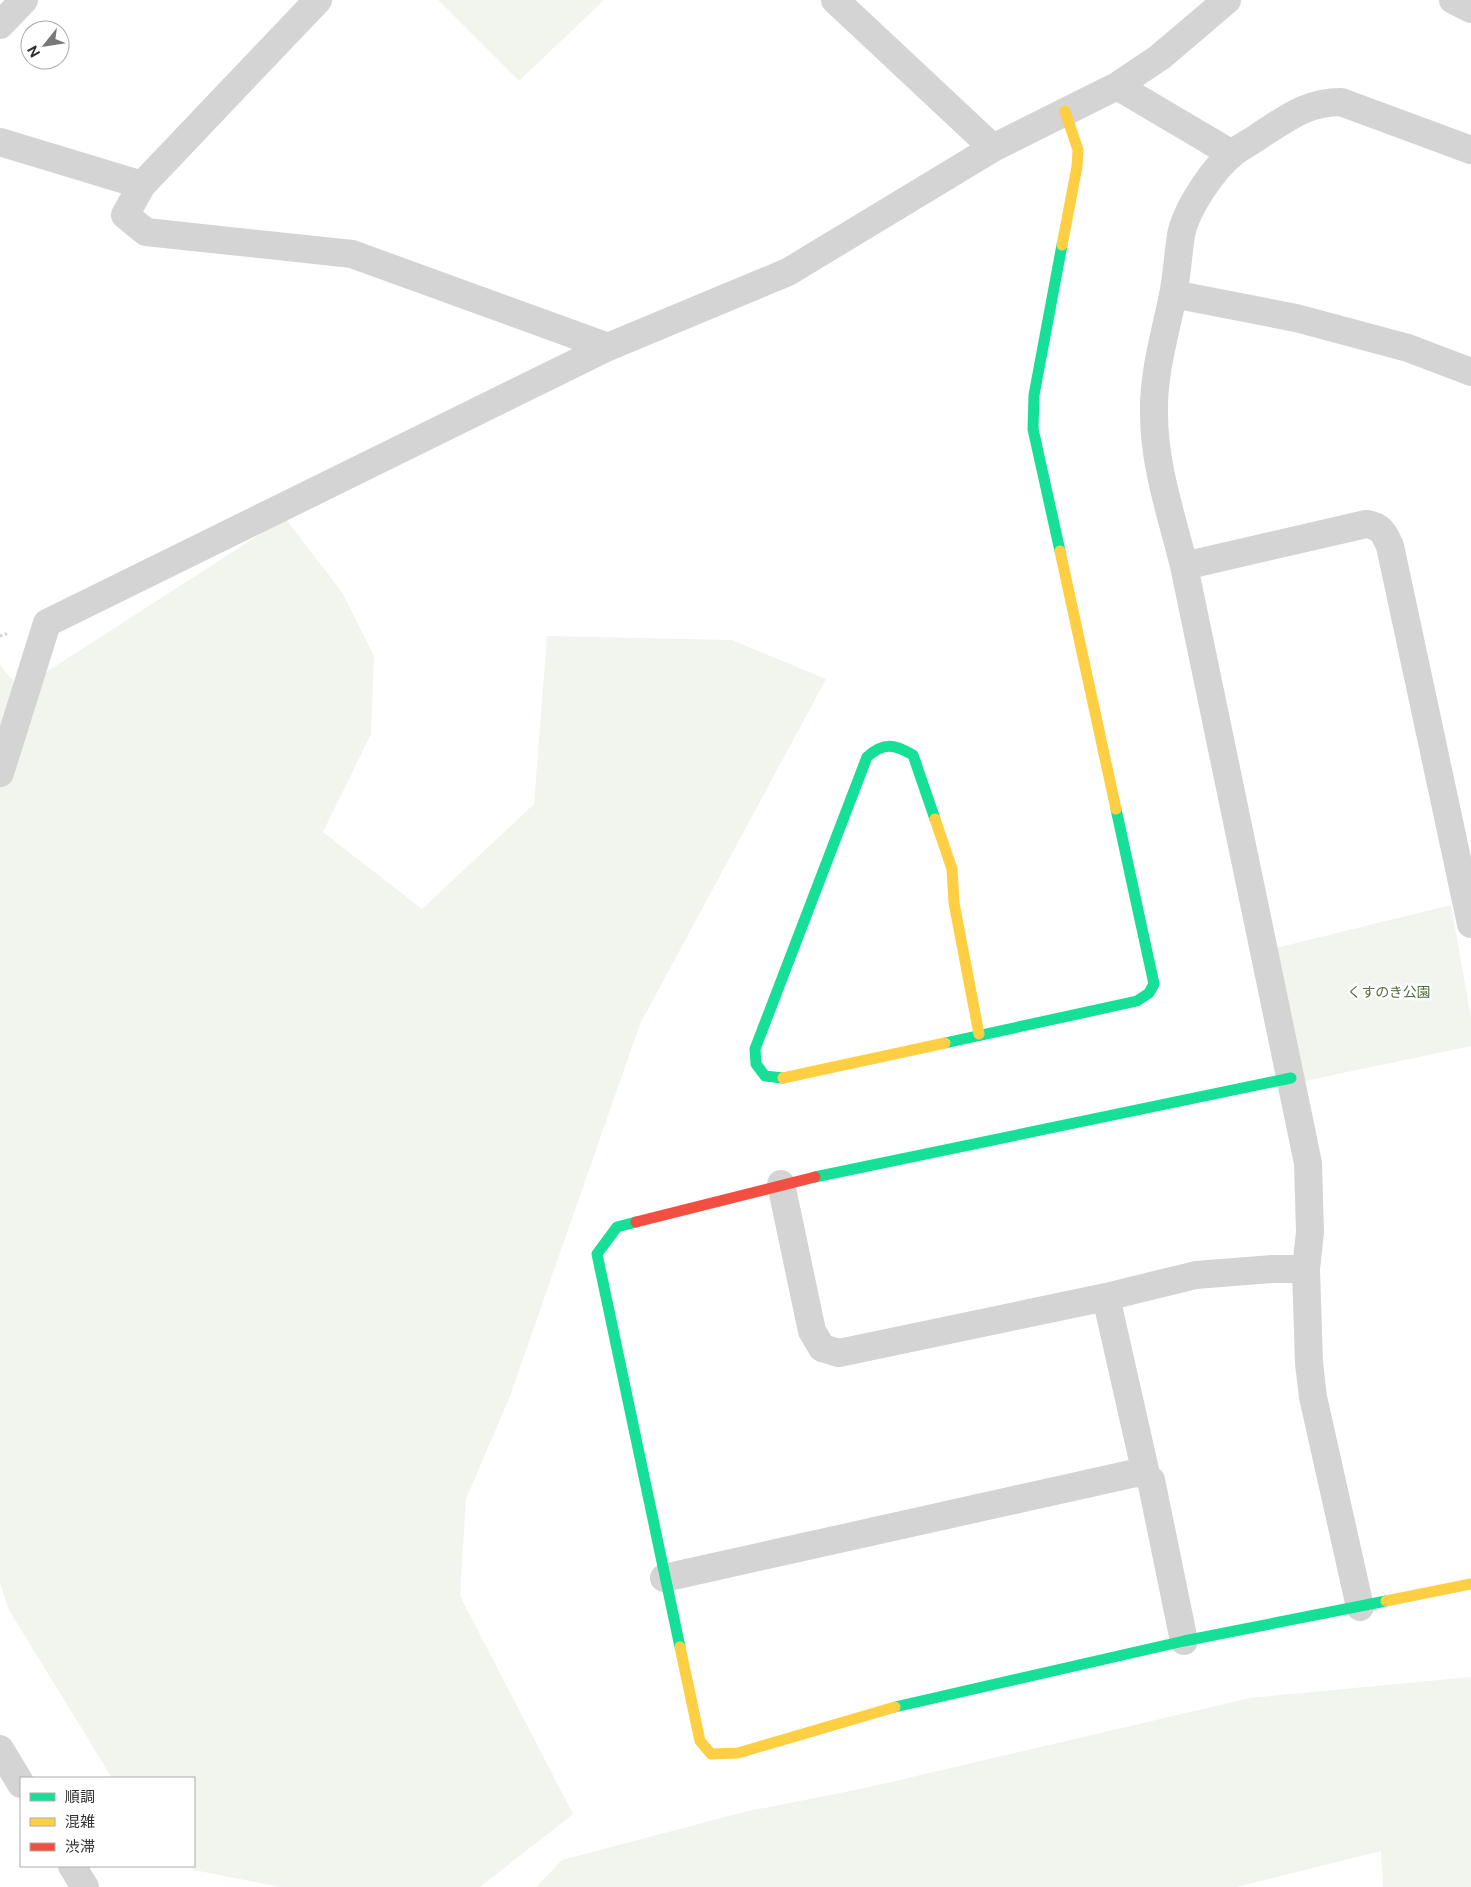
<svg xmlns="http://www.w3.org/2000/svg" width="1471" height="1887" font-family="'Public Sans','Noto Sans JP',sans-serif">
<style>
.green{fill:#f1f5ed}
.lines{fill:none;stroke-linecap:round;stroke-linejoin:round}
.path{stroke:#d4d4d4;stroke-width:3;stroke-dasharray:2.5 2.5;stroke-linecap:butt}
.street{stroke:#d4d4d4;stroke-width:28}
.fast{stroke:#16e098;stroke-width:11}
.slow{stroke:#ffcf43;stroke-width:11}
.jam{stroke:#f24e42;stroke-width:11}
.labels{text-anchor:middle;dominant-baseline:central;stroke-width:5;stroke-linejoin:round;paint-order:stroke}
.park-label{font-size:14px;fill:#546b3d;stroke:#fff}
</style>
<rect width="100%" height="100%" fill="#fff"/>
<!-- green -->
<path class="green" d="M438 0H604L519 81Z
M285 518 342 592 374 656 371 734 323 832 422 909 534 804 547 636 732 640 826 679 640 1024 510 1396 466 1499 460 1596 573 1814 480 1887H280L194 1870 190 1866H194V1778H112L9 1610 0 1583V665L20 689Z
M1451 905 1471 1018V1046L1300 1082 1272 949Z
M1471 1677V1887H1383L1381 1851 1237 1887H536L562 1860 744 1812 865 1788 1250 1698Z"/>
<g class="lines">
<!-- path -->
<path class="path" d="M0 636 9 633"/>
<!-- street -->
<path class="street" d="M318 0 142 185 125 215 146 232 352 254 608 347
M835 0 993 148
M1453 0 1471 9
M0 25 24 0
M1117 86 1232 154
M0 142 142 185
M1173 294 1296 318 1408 348 1471 372
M1184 566 1366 524C1381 526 1384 533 1390 546L1471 924
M0 773 47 623 608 347 788 272 993 148 1117 86 1160 57 1227 0
M781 1184 812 1331 822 1348 839 1353 1106 1297 1196 1275 1273 1269H1306
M1106 1297 1146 1474
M664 1578 1140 1472 1151 1480 1184 1641
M1360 1607 1313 1397 1309 1363 1306 1269 1310 1232 1308 1163 1184 566C1172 517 1154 466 1154 414 1153 373 1165 335 1173 295 1177 275 1178 255 1181 235 1186 209 1213 169 1233 153 1242 146 1253 141 1262 134 1289 117 1308 102 1341 102L1471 150
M0 1749 21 1784
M72 1866 85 1887"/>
<!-- fast -->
<path class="fast" d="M1060 551 1033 429 1034 395 1062 245
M945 1043 1137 1001 1149 993 1154 984 1116 809
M783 1078 765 1076 756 1064 755 1049 867 757C884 742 894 744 913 755L935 819
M815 1177 1291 1078
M636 1222 617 1227 597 1254 680 1647
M895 1707 1184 1641 1386 1601"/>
<!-- slow -->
<path class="slow" d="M1062 245 1077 167 1078 150 1065 111
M1060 551 1116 809
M935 819 952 869 954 903 979 1034
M783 1078 945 1043
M1386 1601 1471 1584
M680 1647 700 1741 711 1754 738 1753 895 1707"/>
<!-- jam -->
<path class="jam" d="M636 1222 815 1177"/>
</g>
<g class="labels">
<!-- park labels -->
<g class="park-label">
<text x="1389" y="992">くすのき公園</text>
</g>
</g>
<!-- legend -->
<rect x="20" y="1777" width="175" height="90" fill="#ffffff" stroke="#acacac"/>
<rect x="30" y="1793" width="25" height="8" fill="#16e098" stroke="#acacac"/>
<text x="65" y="1802" font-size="15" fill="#303030">順調</text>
<rect x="30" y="1818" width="25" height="8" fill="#ffcf43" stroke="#acacac"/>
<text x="65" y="1827" font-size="15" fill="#303030">混雑</text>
<rect x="30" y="1843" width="25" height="8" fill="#f24e42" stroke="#acacac"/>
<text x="65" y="1852" font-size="15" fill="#303030">渋滞</text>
<!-- north arrow -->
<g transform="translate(45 45) rotate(240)"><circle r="24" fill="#ffffff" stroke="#acacac"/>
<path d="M0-4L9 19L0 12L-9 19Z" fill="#787878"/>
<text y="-8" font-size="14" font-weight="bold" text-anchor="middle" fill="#303030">N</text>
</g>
</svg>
